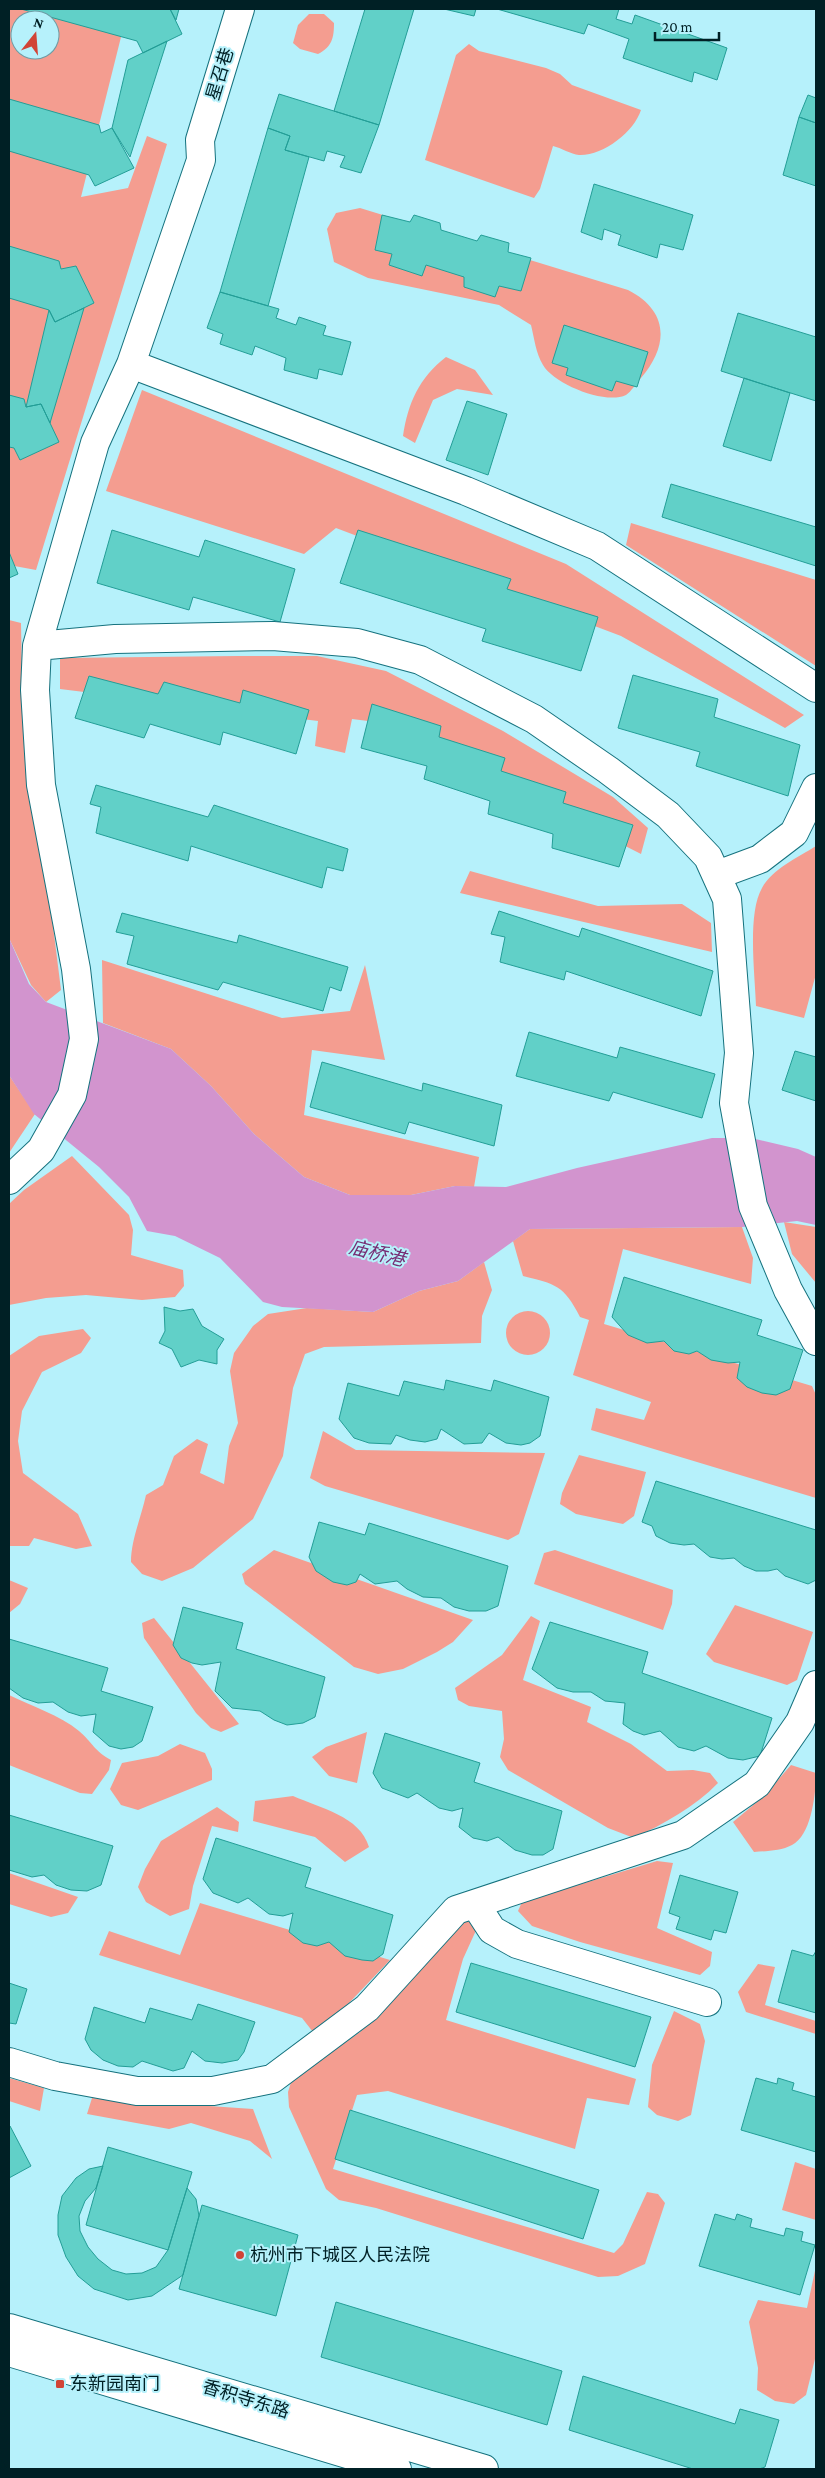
<svg xmlns="http://www.w3.org/2000/svg" width="825" height="2478" font-family="'Crimson Pro','Noto Sans SC',serif">
<style>
.green{fill:#f49d90;fill-rule:evenodd}
.water{fill:#d294ce}
.building{fill:#61d0c8;stroke:#239e97}
.lines{fill:none;stroke-linecap:round;stroke-linejoin:round}
.minor-casing{stroke:#15727e;stroke-width:30}
.major-casing{stroke:#15727e;stroke-width:30}
.minor{stroke:#fff;stroke-width:28}
.major{stroke:#fff;stroke-width:28}
.poi-dot{fill:#d14436;stroke:#b6f1fb;stroke-width:2}
.labels{text-anchor:middle;dominant-baseline:central;stroke-width:4;stroke-linejoin:round;paint-order:stroke}
.street-label{font-size:18px;fill:#002025;stroke:#b6f1fb}
.poi-label{font-size:18px;fill:#002025;stroke:#b6f1fb;text-anchor:start}
.water-label{font-size:19px;font-style:italic;fill:#772e74;stroke:#b6f1fb}
</style>
<rect width="100%" height="100%" fill="#b6f1fb"/>
<!-- green -->
<path class="green" d="M9 9H128L81 197 128 188 147 136 167 144 36 570 9 565ZM20 20H50V50H20Z
M309 14H324L334 23C334 38 332 47 318 54L300 49 293 43 298 25Z
M469 44 479 51 546 68 560 74 572 85 641 110C634 132 603 156 579 155 571 154 561 148 553 146L540 189 534 198 425 160 456 55Z
M360 208 628 290C669 311 669 345 641 378 637 382 631 392 626 395 605 405 554 384 543 365 536 354 534 337 531 325L499 305 368 278 334 262 327 229 336 213Z
M446 357 475 370 493 395 457 389 433 400 415 443 403 436C408 403 419 378 446 357Z
M142 390 566 564 804 715 785 728 621 636 336 528 304 554 106 491Z
M631 523 816 580V666L626 545Z
M9 620 21 623 22 678 61 990 46 1002 31 985 9 938Z
M238 656H317L386 671 503 731 613 797 648 828 641 854 384 723 352 719 345 753 315 746 318 721 60 689V658Z
M816 846V974L804 1018 756 1006C755 974 747 914 762 888 772 869 799 857 816 846Z
M470 871 598 906 682 904 711 923 712 952 460 893Z
M102 960 282 1018 350 1011 365 965 385 1060 312 1050 304 1115 479 1157 474 1187 455 1186 411 1195H350L304 1177 254 1134 211 1086 171 1049 103 1023Z
M9 1075 35 1114 9 1153Z
M72 1156 129 1215 133 1230 131 1255 183 1270 184 1286 175 1297 142 1300 86 1295 46 1298 9 1305V1204L24 1190Z
M784 1222 816 1227V1283L792 1254Z
M742 1227 753 1258 751 1284 623 1249 604 1324 812 1386 816 1395V1498L591 1430 596 1408 644 1420 651 1402 573 1375 589 1320 580 1317C564 1285 555 1284 523 1276L513 1241 530 1229Z
M484 1262 492 1290 482 1316 481 1343 324 1347 305 1354 293 1388 283 1456 253 1519 193 1568 162 1581 142 1574 131 1562C131 1540 141 1518 146 1495L163 1485 174 1456 197 1439 208 1444 200 1473 224 1484 229 1446 238 1423 230 1371 234 1353 253 1326 268 1314 307 1308 373 1312 419 1291 458 1281Z
M506 1333a22 22 0 1 1 44 0a22 22 0 1 1-44 0Z
M83 1329 91 1338 81 1353 42 1372 22 1411 18 1441 23 1473 78 1514 92 1546 76 1549 34 1538 29 1546H9V1356L39 1336Z
M323 1431 356 1450 545 1453 519 1534 508 1540 325 1486 310 1478Z
M579 1455 646 1472 634 1516 623 1524 576 1514 560 1504 562 1493Z
M274 1550 473 1620 453 1642 437 1652 403 1669 378 1674 354 1667 245 1584 242 1574Z
M555 1550 673 1590 672 1604 663 1630 534 1584 544 1553Z
M9 1580 28 1588 20 1604 9 1613Z
M735 1605 813 1632 797 1680 787 1685 714 1662 706 1654Z
M531 1616 540 1621 523 1680 591 1707 587 1722 631 1744 667 1771 693 1770 710 1773 718 1783C695 1807 663 1824 634 1838L608 1828 508 1770 500 1757 504 1739 502 1711 469 1706 458 1700 455 1688 502 1655Z
M154 1618 239 1724 221 1732 211 1728 196 1713 144 1638 142 1623Z
M9 1695C31 1706 60 1715 79 1731 93 1743 93 1750 111 1760L109 1770 92 1794 80 1793 9 1765Z
M367 1732 357 1783 329 1776 312 1757 326 1747Z
M180 1744 205 1753 212 1769V1780L138 1810 121 1805 110 1789 122 1763 158 1756Z
M791 1765 816 1773C816 1792 812 1835 792 1845 781 1851 767 1851 754 1852L733 1822 764 1796Z
M293 1796C320 1808 360 1816 369 1847L345 1862 315 1837 253 1821 255 1801Z
M217 1807 239 1822 238 1832 212 1826 193 1886 189 1909 170 1916 146 1902 138 1887 145 1869 161 1841Z
M657 1861 673 1863 657 1928 712 1952 710 1966 700 1975 580 1942 532 1926 518 1911 522 1902Z
M9 1873 78 1897 68 1913 51 1917 9 1904Z
M200 1903 390 1960 349 2003 313 2032 302 2018 99 1955 109 1931 180 1955Z
M463 1919 478 1926 463 1959 446 2020 636 2079 629 2105 587 2098 575 2149 388 2091 357 2095 333 2169 614 2253 623 2244 647 2192 658 2194 665 2203 645 2264 618 2276 598 2277 376 2208 339 2200 326 2189 289 2107 288 2092 292 2079 360 2032Z
M758 1964 775 1967 765 2005 816 2021V2034L746 2012 738 1992Z
M674 2011 700 2024 705 2041 691 2115 678 2121 657 2115 648 2107 652 2065Z
M9 2078 44 2088 40 2111 9 2101Z
M92 2098 253 2109 272 2159 250 2141 191 2123 169 2129 87 2114Z
M795 2162 816 2169V2220L782 2210Z
M816 2266V2355L806 2395 794 2404 775 2401 757 2390 758 2368 749 2322 758 2300 807 2308Z"/>
<!-- water -->
<path class="water" d="M9 938 29 984 46 1002 171 1049 211 1086 254 1134 304 1177 350 1195H411L455 1186 506 1187 577 1168 712 1138H751L798 1149 816 1157V1225L797 1221 742 1227 530 1229 458 1281 419 1291 373 1312 282 1307 263 1302 220 1258 175 1236 147 1231 129 1197 99 1167 34 1114 9 1075Z"/>
<!-- building -->
<path class="building" d="M21 9H170L182 34 143 53 137 41Z
M170 9H179L176 20Z
M365 9H414L379 125 334 111Z
M444 9H476L474 16Z
M497 9H619L616 19 632 24 635 15 727 48 717 80 694 72 692 82 623 58 629 39 588 24 584 34Z
M167 41 130 157 112 128 128 60Z
M279 94 379 125 361 173 340 167 345 156 327 151 324 161 285 150 290 136 268 128Z
M808 95 816 98V123L799 117Z
M9 99 99 125 101 133 112 128 134 168 95 186 89 175 9 151Z
M799 117 816 123V186L783 175Z
M268 128 290 136 285 150 309 157 268 306 220 292Z
M594 184 693 215 683 250 660 244 657 258 618 245 621 235 604 229 602 240 581 232Z
M382 215 410 222 414 215 440 223 441 230 477 241 481 235 509 243 508 252 531 258 521 291 499 286 495 297 464 287V277L426 265 422 276 389 265 392 254 375 250Z
M9 246 59 261 61 269 76 266 94 303 55 322 49 310 9 298Z
M220 292 279 309 276 318 296 325 299 317 326 326 323 335 351 342 342 375 319 369 317 379 284 370 286 358 255 346 252 355 220 344 223 334 207 328Z
M84 308 50 423 41 404 26 407 49 310 55 322Z
M738 313 816 337V401L721 371Z
M564 325 648 352 637 387 616 381 612 391 566 375 568 368 552 363Z
M744 378 790 393 771 461 723 446Z
M9 395 24 399 26 407 41 404 59 442 20 460 14 448 9 447Z
M467 401 507 414 488 475 446 460Z
M671 484 816 527V566L662 517Z
M112 530 199 557 205 540 295 569 280 622 193 597 189 610 97 583Z
M358 530 511 579 507 589 598 617 581 671 482 641 486 629 340 583Z
M9 552 18 574 9 578Z
M633 675 718 699 714 717 800 745 788 796 696 766 700 752 618 728Z
M89 676 158 694 164 682 240 703 243 690 309 710 296 754 223 732 220 745 150 724 144 738 75 718Z
M372 704 441 726 439 737 505 758 501 771 566 792 563 803 633 825 619 867 552 848 553 834 488 814 490 801 424 779 427 766 361 748Z
M96 785 208 817 214 805 348 849 343 871 327 867 322 888 191 846 188 861 96 833 101 807 90 804Z
M499 911 579 937 582 928 713 971 701 1016 566 971 564 980 500 962 505 937 491 934Z
M122 913 237 943 239 935 348 967 341 991 330 987 323 1011 223 982 218 990 127 964 134 936 116 932Z
M529 1032 617 1058 620 1047 715 1074 702 1118 613 1092 609 1101 516 1076Z
M795 1051 816 1057V1101L782 1090Z
M322 1062 422 1091 423 1083 502 1105 494 1146 409 1122 405 1134 310 1107Z
M624 1277 762 1320 757 1335 803 1350 790 1389 776 1395 762 1393 747 1387 737 1378 740 1362 728 1363 711 1360 697 1351 689 1354 674 1351 664 1341 647 1343 628 1335 612 1317Z
M164 1307 180 1311 193 1309 202 1326 224 1339 217 1350V1364L199 1360 181 1367 172 1349 159 1343 165 1331Z
M446 1380 491 1391 494 1380 549 1397 540 1436 530 1443 521 1445 506 1443 489 1433 482 1443 464 1444 441 1429 437 1439 425 1442 410 1440 396 1435 391 1444 369 1443 354 1438 339 1419 348 1383 399 1396 404 1381 444 1390Z
M656 1481 816 1530V1580L808 1584 785 1576 777 1569 768 1571H756L744 1566 734 1558 722 1559 710 1557 694 1544 684 1545 670 1543 656 1536 652 1526 642 1522Z
M319 1522 365 1535 369 1523 508 1566 498 1606 486 1611H469L454 1607 441 1598 423 1597 407 1589 397 1581 375 1584 360 1574 356 1582 347 1585 333 1582 316 1571 309 1557Z
M183 1607 243 1623 236 1649 325 1677 315 1717 303 1723 287 1725 274 1720 260 1711 232 1708 215 1691 221 1662 202 1665 192 1663 181 1658 173 1645Z
M550 1622 648 1652 642 1673 772 1718 760 1756 743 1760 728 1758 706 1746 694 1751 678 1747 660 1731 644 1735 633 1731 623 1724 625 1703 605 1701 591 1692H573L557 1688 532 1669Z
M9 1639 108 1668 101 1691 153 1707 142 1741 133 1747 121 1749 109 1746 93 1732 96 1714 81 1716 68 1712 53 1702 38 1703 23 1698 9 1688Z
M385 1733 480 1763 474 1782 562 1811 553 1849 543 1855H532L515 1850 498 1837 487 1841 473 1838 459 1827 463 1808 452 1811 439 1808 417 1793 408 1798 382 1788 373 1773Z
M9 1815 113 1846 101 1885 87 1891 71 1890 56 1885 44 1875 32 1877 9 1870Z
M216 1838 311 1868 305 1887 393 1915 383 1954 373 1961 362 1960 345 1956 329 1942 317 1946 303 1943 289 1932 293 1913 283 1916 269 1914 248 1898 238 1903 213 1893 203 1879Z
M680 1875 738 1892 726 1933 714 1930 711 1940 676 1929 680 1917 669 1913Z
M792 1950 813 1956 816 1951V2013L778 2002Z
M471 1963 651 2017 635 2067 456 2012Z
M9 1983 27 1989 16 2024 9 2023Z
M198 2004 255 2022 244 2052 238 2060 222 2063 205 2061 192 2051 184 2068 173 2071 142 2061 133 2067 118 2066 103 2060 91 2050 85 2039 94 2007 145 2023 150 2008 192 2020Z
M756 2078 777 2084 778 2078 794 2083 792 2090 816 2097V2152L741 2130Z
M350 2110 599 2190 583 2239 335 2159Z
M10 2126 31 2166 9 2178V2127Z
M108 2147 192 2172 168 2250 86 2225Z
M103 2166 96 2188 85 2201 79 2216 80 2231 88 2247 98 2259 112 2270 126 2274 142 2273 156 2267 168 2250 187 2188 196 2199 199 2216 183 2275 152 2296 128 2300 94 2289 78 2276 66 2257 58 2235V2215L62 2196 76 2178 89 2169Z
M202 2205 298 2235 276 2316 179 2289Z
M715 2214 735 2220 737 2214 752 2219 750 2227 784 2236 786 2228 803 2232 801 2241 815 2245 800 2295 699 2266Z
M336 2302 562 2371 547 2425 321 2357Z
M583 2376 735 2424 740 2409 779 2420 765 2467 759 2469H693L569 2430Z"/>
<g class="lines">
<defs>
<path id="minor" d="M131 364 466 491 597 546 816 688
M37 646 115 639 273 636 357 643 420 660 534 719 608 770 668 815 708 857 727 899 739 1053 734 1103 753 1206 788 1290 816 1341
M717 875 760 859 794 833 816 788
M9 1180 41 1150 72 1095 84 1039 76 969 41 785 35 690 37 646 95 443 131 364 201 160 200 140 240 9
M475 1904 492 1930 517 1944 707 2002
M9 2062 55 2076 137 2091H213L272 2079 367 2008 456 1910 683 1835 757 1784 800 1722 816 1685"/>
<path id="major" d="M9 2328 484 2469
M9 2352 397 2469"/>
</defs>
<!-- minor casing -->
<use href="#minor" class="minor-casing"/>
<!-- major casing -->
<use href="#major" class="major-casing"/>
<!-- minor -->
<use href="#minor" class="minor"/>
<!-- major -->
<use href="#major" class="major"/>
</g>
<!-- markers -->
<g class="poi-dot">
<circle cx="240" cy="2255" r="5"/>
<rect x="55" y="2379" width="10" height="10" rx="2.5"/>
</g>
<g class="labels">
<!-- street labels -->
<g class="street-label">
<text transform="translate(220 74) rotate(-73)">星召巷</text>
<text transform="translate(246 2399) rotate(17)">香积寺东路</text>
</g>
<!-- poi labels -->
<g class="poi-label">
<text x="250" y="2255">杭州市下城区人民法院</text>
<text x="70" y="2384">东新园南门</text>
</g>
<!-- water labels -->
<g class="water-label">
<text transform="translate(377 1253) rotate(14)">庙桥港</text>
</g>
</g>
<!-- border -->
<rect width="825" height="2478" fill="none" stroke="#002025" stroke-width="20"/>
<!-- north arrow -->
<g transform="translate(35 35) rotate(17)"><circle r="24" fill="#b6f1fb" stroke="#6d9da5"/>
<path d="M0-4L9 19L0 12L-9 19Z" fill="#d14436"/>
<text y="-8" font-size="14" font-weight="bold" text-anchor="middle" fill="#002025">N</text>
</g>
<!-- scale -->
<path d="M655 32v8h64v-8" fill="none" stroke="#002025" stroke-width="2.5"/>
<text x="662" y="32" font-size="15" fill="#002025" stroke="#b6f1fb" stroke-width="4" paint-order="stroke">20 m</text>
</svg>
